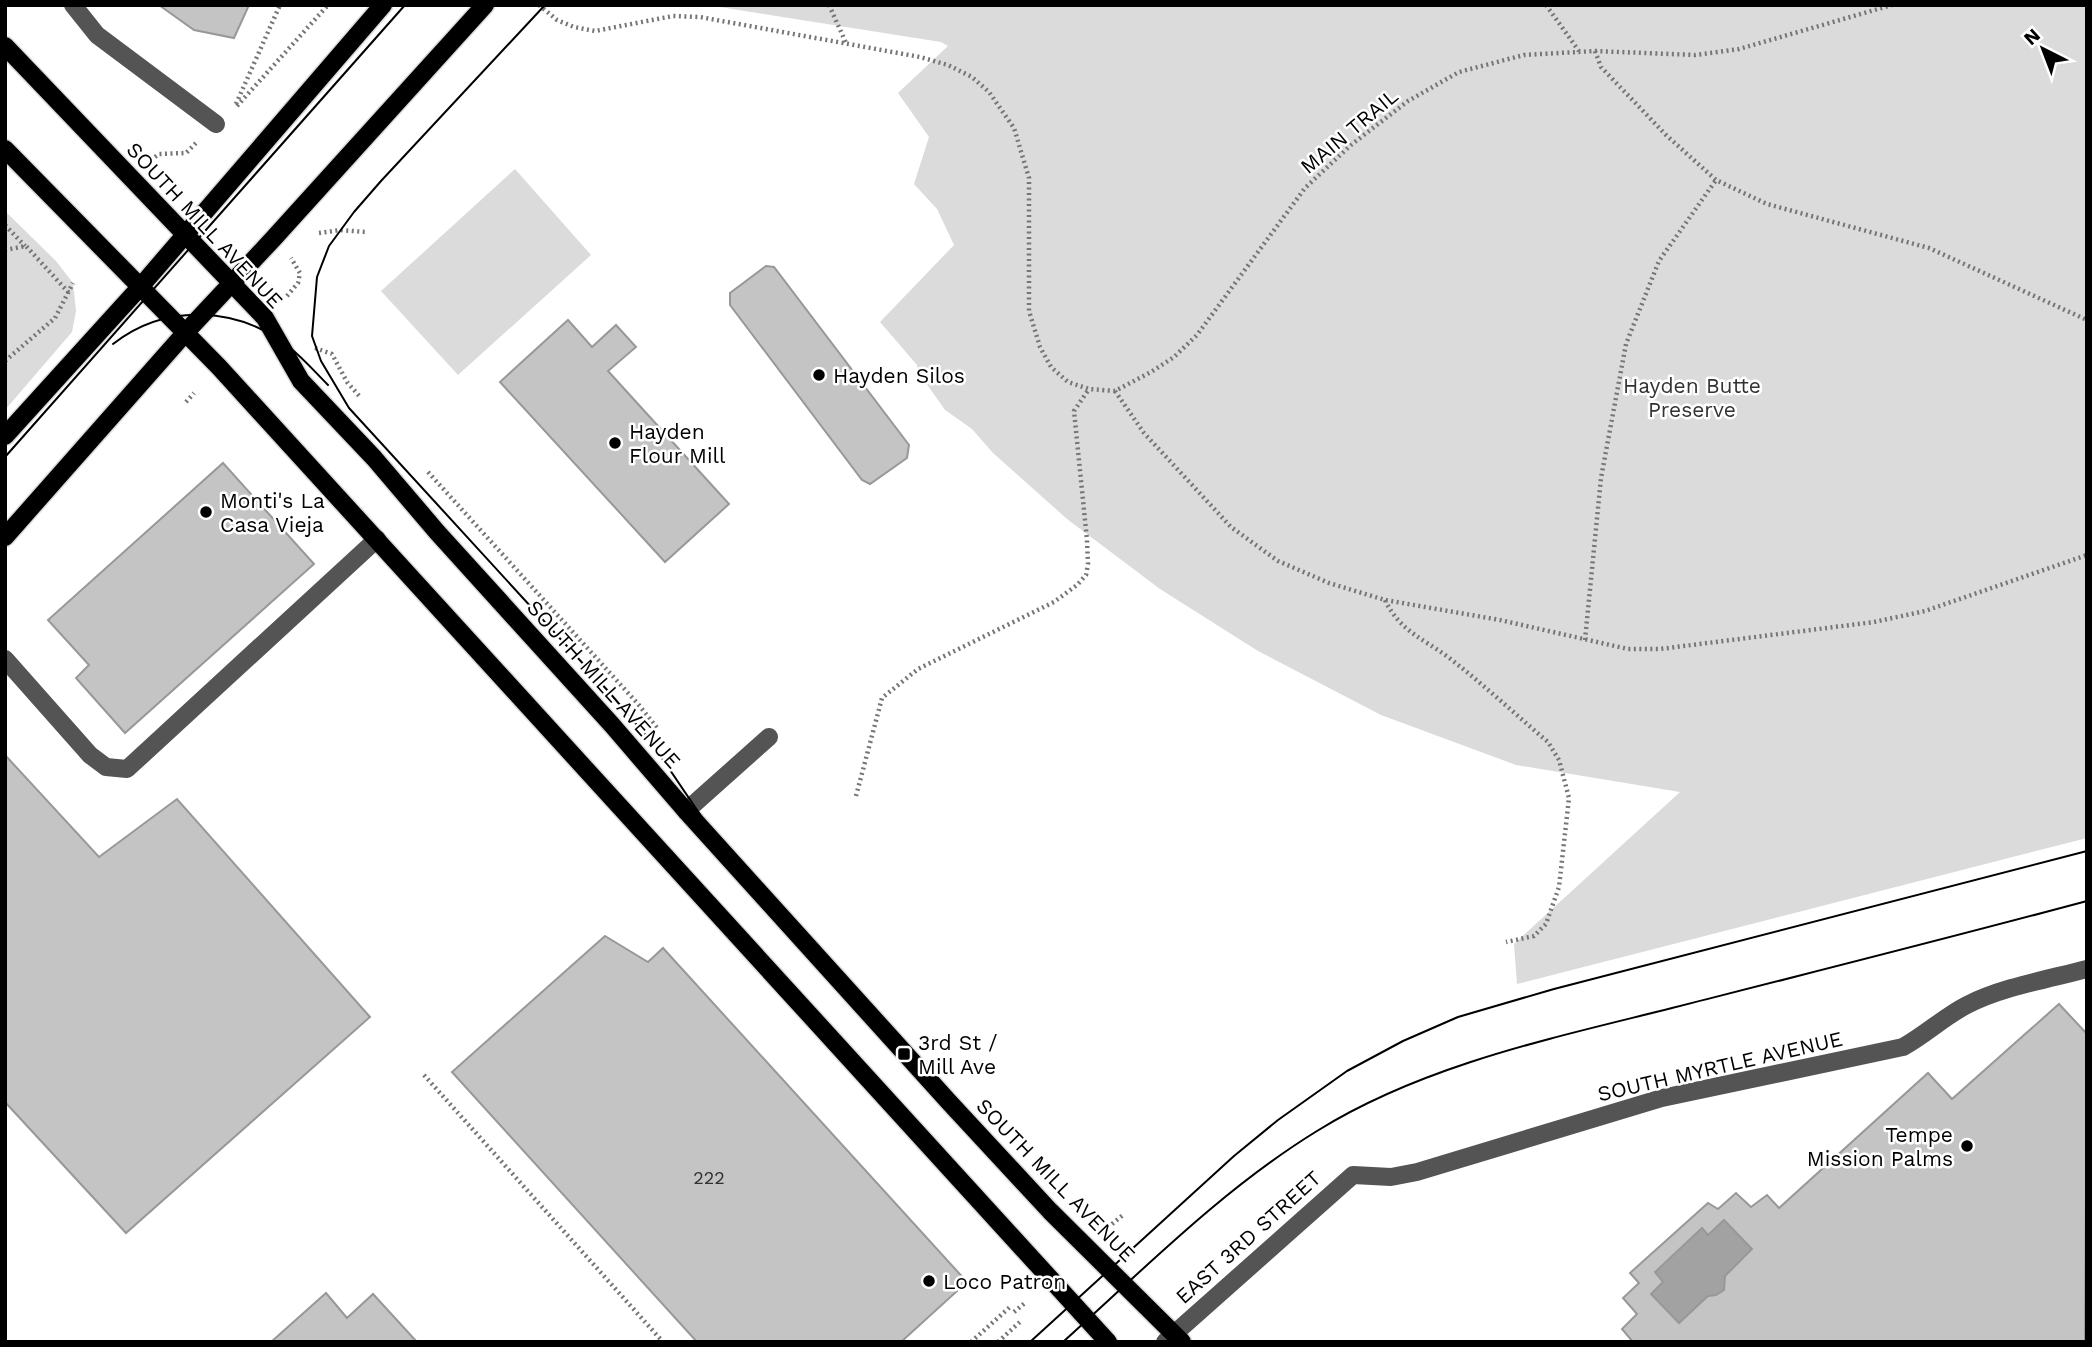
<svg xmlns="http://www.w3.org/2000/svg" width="2092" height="1347" font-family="'Work Sans',sans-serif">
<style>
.green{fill:#dbdbdb}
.water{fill:#a2a2a2}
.building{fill:#c4c4c4;stroke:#989898;stroke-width:2;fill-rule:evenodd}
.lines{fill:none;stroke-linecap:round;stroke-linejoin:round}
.major-casing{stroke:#dbdbdb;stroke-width:21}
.path{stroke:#767676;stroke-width:4.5;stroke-dasharray:2 3.5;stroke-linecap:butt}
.minor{stroke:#545454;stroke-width:18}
.major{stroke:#000;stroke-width:18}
.tram{stroke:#000;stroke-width:2}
.poi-dot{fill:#000;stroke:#fff;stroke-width:2.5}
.labels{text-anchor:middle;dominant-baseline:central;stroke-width:5;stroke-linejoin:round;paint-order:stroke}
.number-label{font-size:18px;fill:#313131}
.street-label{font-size:21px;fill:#000;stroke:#fff}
.poi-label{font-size:21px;fill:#000;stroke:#fff;text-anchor:start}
.park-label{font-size:21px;fill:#323232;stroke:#fff}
</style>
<rect width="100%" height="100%" fill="#fff"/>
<!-- green -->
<path class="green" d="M707 5H2087V838L1517 984 1514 944 1680 792 1516 765 1381 715 1258 651 1160 589 1067 519 993 453 972 429 945 410 919 373 917 365 880 322 954 245 937 209 914 184 929 137 898 93 948 46 941 42Z
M515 169 591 255 458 375 381 291Z
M5 211 56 261 73 283 76 311 72 332 5 410Z"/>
<!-- water -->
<path class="water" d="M1724 1220 1752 1249 1725 1276 1724 1290 1679 1323 1651 1294 1663 1282 1655 1272 1702 1228 1709 1235Z"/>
<!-- building -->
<path class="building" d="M159 5H249L234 38 194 30Z
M766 266 774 267 909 445 907 458 870 484 862 480 730 305V293Z
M568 320 592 347 616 325 636 347 608 371 729 504 665 562 500 382Z
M223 463 314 564 125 733 76 678 89 665 48 620Z
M5 755 99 857 177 799 370 1017 126 1233 5 1102Z
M605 936 648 962 663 948 967 1282 901 1342H697L452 1072Z
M2059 1004 2087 1034 2085 1342H1633L1622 1329 1637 1314 1623 1298 1639 1283 1630 1273 1708 1203 1718 1209 1736 1193 1751 1207 1767 1195 1779 1208 1928 1073 1952 1099ZM1724 1220 1752 1249 1725 1276 1724 1290 1716 1295 1708 1296 1679 1323 1651 1294 1663 1282 1655 1272 1702 1228 1708 1235Z
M326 1293 347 1318 373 1294 417 1342H271Z"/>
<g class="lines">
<defs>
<path id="major" d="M5 46 265 318 301 381 374 458 437 532 612 725 686 811 949 1102 1050 1211 1182 1342
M5 149 219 367 1108 1342
M5 436 141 286 383 5
M5 537 186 332 273 239 485 5"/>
</defs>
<!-- major casing -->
<use href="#major" class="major-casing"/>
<!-- path -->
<path class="path" d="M539 5 557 20 574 27 595 31 673 16 700 17 920 57 948 65 972 77 989 92 1014 128 1029 178V311L1040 347 1051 367 1068 382 1089 389 1115 391 1151 372 1174 357 1197 335 1305 188 1351 145 1408 101 1459 72 1524 55 1595 51 1695 55 1739 49 1892 5
M829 5 846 43
M1546 5 1579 51
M1595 51 1601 67 1666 135 1716 180 1767 204 1929 248 2087 320
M236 104 280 5
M237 106 328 5
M155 157 159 154 186 153 197 142
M5 225 25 246
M319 233 340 230 365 232
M5 250 26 246 69 293
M287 296 298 283 300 273 291 258
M315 348 332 354 347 382 361 398
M5 361 55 318 73 283
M1115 391 1144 433 1231 527 1278 561 1329 583 1385 600 1500 620 1628 649H1660L1874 622 1925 611 2087 555
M186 402 194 393
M428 472 638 704 658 729
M1385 600C1400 631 1422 638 1448 657 1483 684 1515 714 1548 742L1559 760 1569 798 1559 887 1546 924 1534 936 1506 942
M1585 640 1601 478 1626 344 1659 261 1716 180
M856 796 882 698 918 669 1054 602 1077 585 1086 575 1088 564 1087 540 1074 411 1089 389
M424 1075 663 1342
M1112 1224 1123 1215
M1014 1312 1026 1302
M971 1342 1010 1307
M998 1342 1022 1320"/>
<!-- minor -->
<path class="minor" d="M73 5 97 35 216 124
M5 659 90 755 106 767 127 769 377 539
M686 811 769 737
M1165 1342 1353 1175 1391 1177 1417 1172 1662 1098 1903 1047C1925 1035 1945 1016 1967 1005 2002 987 2049 979 2087 969"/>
<!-- major -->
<use href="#major" class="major"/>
<!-- tram -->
<path class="tram" d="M545 5 381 181 354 212 329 246 317 277 312 336 321 361 349 408 609 692 649 739 718 841 807 947 1036 1199 1173 1342
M113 344C165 303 238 306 289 347 303 358 315 372 328 385
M5 457 405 5
M1030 1342 1234 1156 1278 1120 1347 1071 1403 1041 1458 1017 1554 989 2087 851
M1063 1342C1144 1269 1224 1188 1317 1131 1423 1065 1553 1038 1672 1008 1810 973 1949 938 2087 901"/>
</g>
<!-- markers -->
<g class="poi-dot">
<circle cx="819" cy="375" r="7"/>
<circle cx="615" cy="443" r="7"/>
<circle cx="206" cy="512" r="7"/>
<rect x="897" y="1047" width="14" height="14" rx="3.5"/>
<circle cx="1967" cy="1146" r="7"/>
<circle cx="929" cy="1281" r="7"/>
</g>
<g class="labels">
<!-- number labels -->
<g class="number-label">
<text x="709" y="1177">222</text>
</g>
<!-- street labels -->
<g class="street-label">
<text transform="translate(1349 131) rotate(-40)">MAIN TRAIL</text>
<text transform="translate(205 225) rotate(47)">SOUTH MILL AVENUE</text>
<text transform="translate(604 684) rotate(48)">SOUTH MILL AVENUE</text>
<text transform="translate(1720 1066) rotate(-13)">SOUTH MYRTLE AVENUE</text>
<text transform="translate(1056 1180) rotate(46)">SOUTH MILL AVENUE</text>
<text transform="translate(1248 1237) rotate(-42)">EAST 3RD STREET</text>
</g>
<!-- poi labels -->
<g class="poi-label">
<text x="833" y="375">Hayden Silos</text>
<text x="629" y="431">Hayden<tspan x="629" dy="24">Flour Mill</tspan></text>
<text x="220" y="500">Monti's La<tspan x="220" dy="24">Casa Vieja</tspan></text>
<text x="918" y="1042">3rd St /<tspan x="918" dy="24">Mill Ave</tspan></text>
<text x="1953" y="1134" text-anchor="end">Tempe<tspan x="1953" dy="24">Mission Palms</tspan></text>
<text x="943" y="1281">Loco Patron</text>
</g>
<!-- park labels -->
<g class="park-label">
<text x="1692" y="385">Hayden Butte<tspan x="1692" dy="24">Preserve</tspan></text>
</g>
</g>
<!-- border -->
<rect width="2092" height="1347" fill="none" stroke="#000000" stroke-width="14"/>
<!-- north arrow -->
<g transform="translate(2043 49) rotate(318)" stroke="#ffffff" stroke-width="5" paint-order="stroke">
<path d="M0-5L12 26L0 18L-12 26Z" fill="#000000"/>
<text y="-10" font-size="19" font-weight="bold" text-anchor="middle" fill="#000000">N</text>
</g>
</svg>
